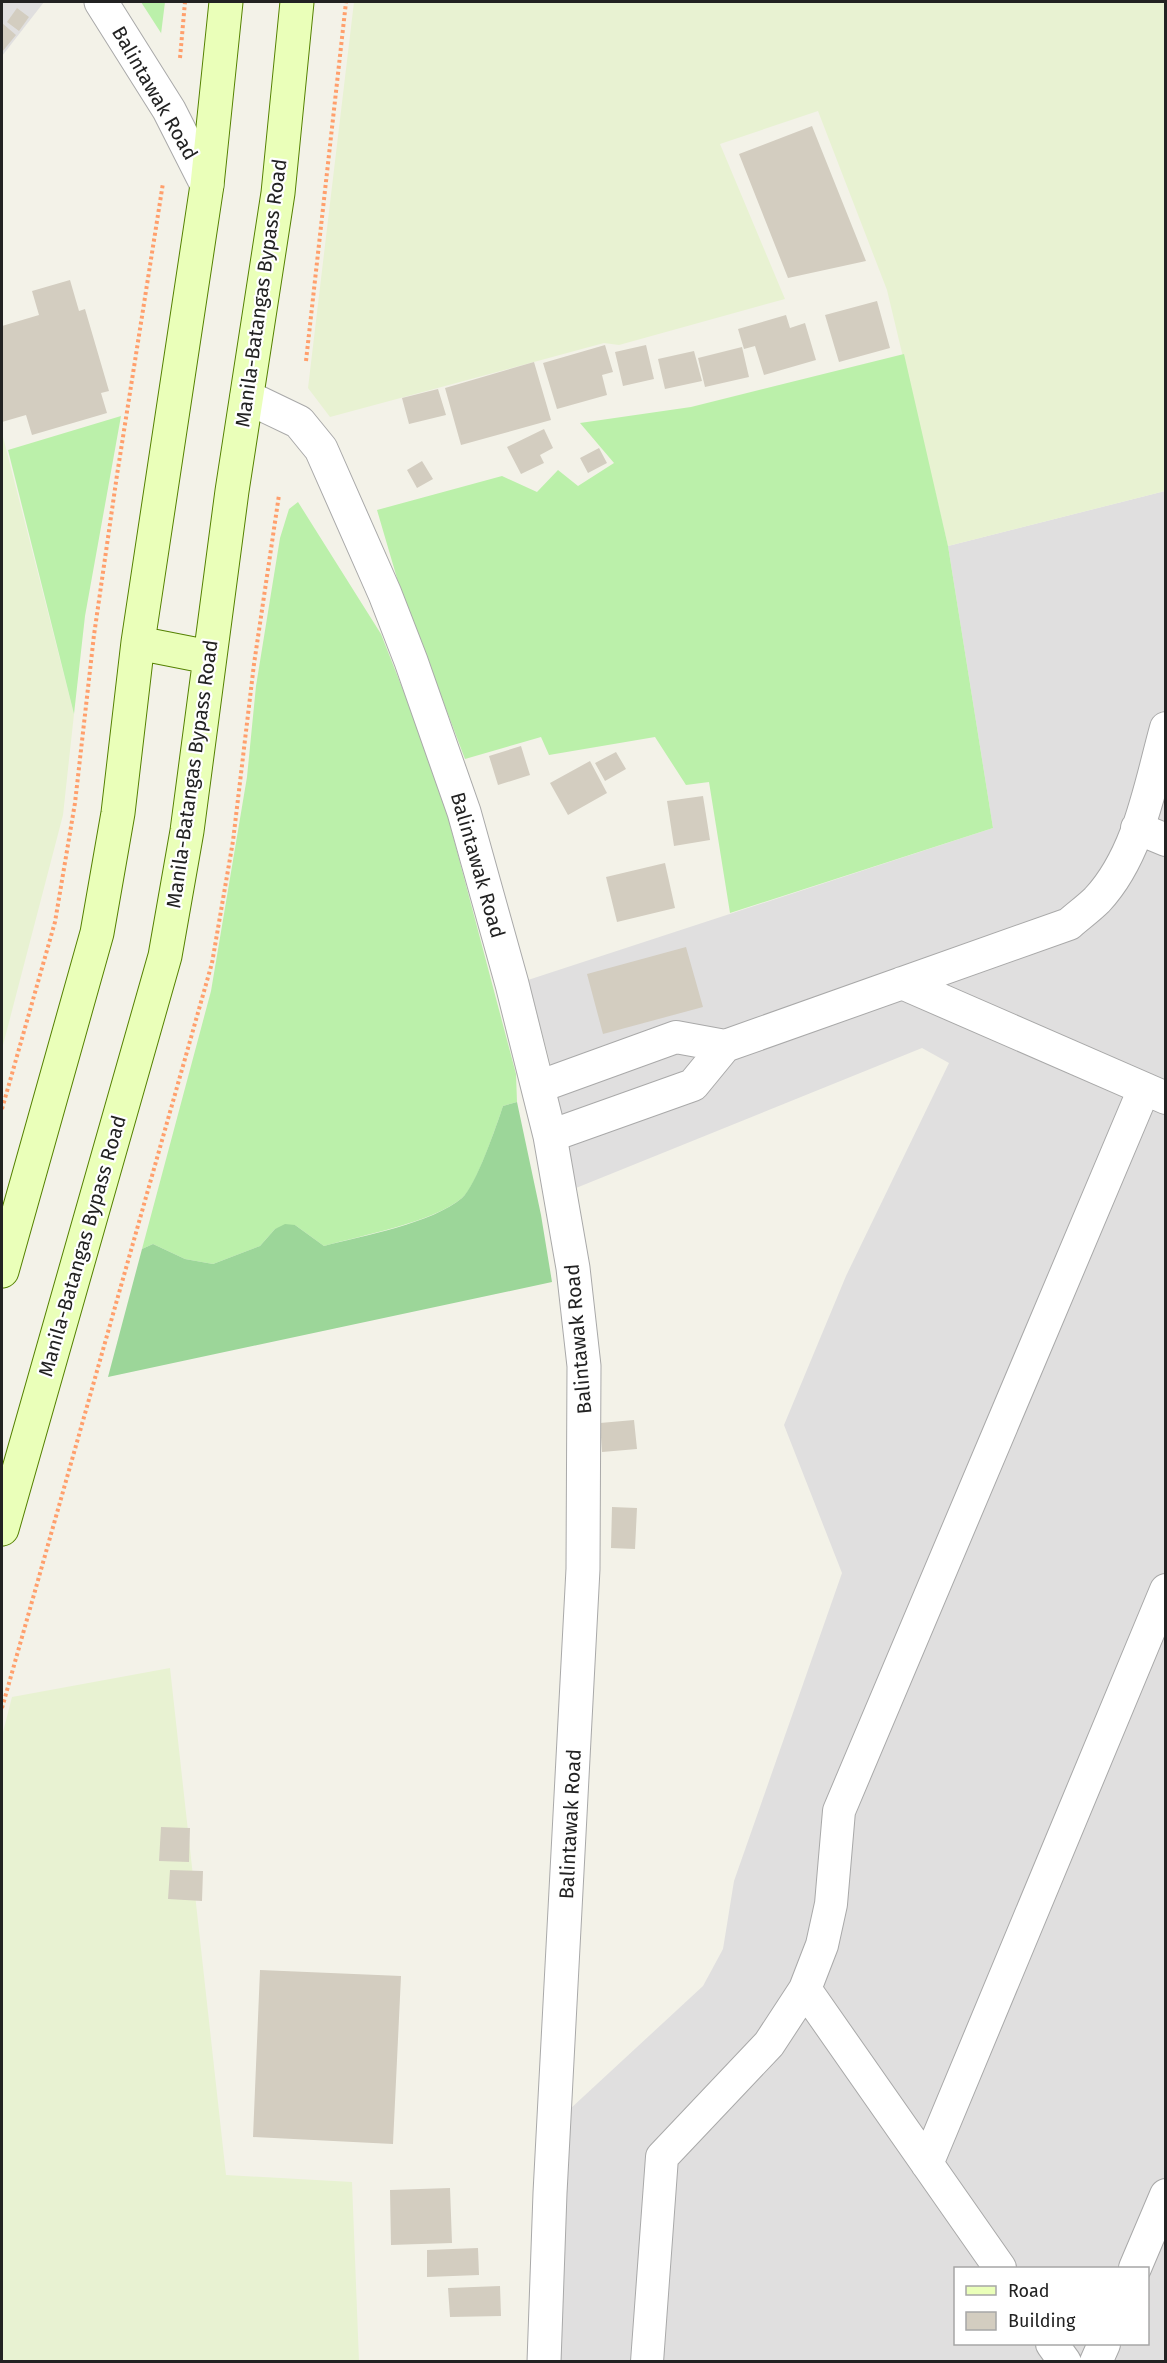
<svg xmlns="http://www.w3.org/2000/svg" width="1167" height="2363" font-family="'Fira Sans',sans-serif">
<style>
.residential{fill:#e0dfdf;fill-rule:evenodd}
.farmland{fill:#e8f2d2}
.grass{fill:#bbf0aa}
.forest{fill:#9cd699}
.building{fill:#d3cdc0}
.lines{fill:none;stroke-linecap:round;stroke-linejoin:round}
.minor-casing{stroke:#a9a9a9;stroke-width:34}
.tertiary-casing{stroke:#a9a9a9;stroke-width:35}
.secondary-casing{stroke:#548100;stroke-width:35}
.path{stroke:#ff9f6c;stroke-width:4;stroke-dasharray:3 3;stroke-linecap:butt}
.minor{stroke:#fff;stroke-width:32}
.tertiary{stroke:#fff;stroke-width:33}
.secondary{stroke:#eaffb9;stroke-width:33}
.labels{text-anchor:middle;dominant-baseline:central;stroke-width:4.5;stroke-linejoin:round;paint-order:stroke}
.street-label{font-size:20px;fill:#222;stroke:#fff}
</style>
<rect width="100%" height="100%" fill="#f3f2e8"/>
<!-- residential -->
<path class="residential" d="M2 2H44L2 56Z
M1165 491V2361H560L570 2109 703 1986 723 1949 734 1881 842 1573 784 1425 846 1276 949 1063 922 1048 576 1188 553 1074 528 980 993 828 948 546ZM956 2268H1148V2344H956Z"/>
<!-- farmland -->
<path class="farmland" d="M354 2H1165V491L948 546 887 290 818 111 720 144 785 299 619 345 604 343 330 417 308 388Z
M2 433 74 714 63 815 2 1049Z
M170 1668 226 2175 352 2182 359 2361 2 2362V1736L12 1697Z"/>
<!-- grass -->
<path class="grass" d="M141 2H165L161 34V33Z
M904 354 948 546 993 828 730 913 709 782 686 785 655 737 549 755 541 737 465 759 399 585 377 510 502 476 537 492 558 470 578 486 614 463 580 423 691 407Z
M121 416 85 616 74 714 8 450Z
M298 502 381 634 427 751 444 802 516 1074 517 1102 503 1106C497 1124 476 1187 462 1198 432 1223 362 1235 324 1246L295 1225 275 1229 260 1246 213 1264 185 1259 153 1244 142 1249 211 991 247 777 256 686 280 538 289 509Z"/>
<!-- forest -->
<path class="forest" d="M517 1102 541 1215 552 1282 108 1377 142 1249 153 1244 185 1259 213 1264 260 1246 275 1229 285 1224 295 1225 324 1246C362 1236 433 1223 462 1198 476 1186 497 1124 503 1106Z"/>
<!-- building -->
<path class="building" d="M17 8 29 17 19 31 7 22Z
M2 23 16 35 2 52Z
M812 126 866 261 788 278 739 154Z
M70 280 79 311 85 309 109 391 101 393 107 413 32 435 26 415 2 422V326L39 315 32 291Z
M877 301 890 348 839 362 825 315Z
M786 315 790 328 805 323 816 360 764 375 755 346 744 349 738 329Z
M605 345 613 372 602 375 607 395 557 409 543 363Z
M646 345 654 379 623 386 615 352Z
M742 347 749 377 705 387 698 358Z
M694 351 702 381 665 389 658 359Z
M534 362 551 420 461 445 445 388Z
M438 389 446 415 409 424 402 398Z
M544 429 553 448 540 455 544 463 521 474 507 447Z
M599 448 607 463 588 473 580 458Z
M422 461 433 479 417 488 407 470Z
M521 746 530 775 498 785 489 756Z
M616 752 626 769 605 781 595 763Z
M590 761 607 793 568 815 550 783Z
M703 796 710 840 674 846 667 801Z
M665 863 675 908 617 922 606 877Z
M686 947 703 1007 603 1034 587 974Z
M634 1420 637 1449 602 1452 600 1423Z
M612 1507 637 1508 635 1549 611 1548Z
M161 1827 190 1828 189 1862 159 1861Z
M170 1870 203 1871 202 1901 168 1899Z
M260 1970 401 1976 393 2144 253 2137Z
M450 2188 452 2243 391 2245 390 2190Z
M478 2248 479 2275 427 2277V2250Z
M500 2286 501 2316 450 2317 448 2288Z"/>
<g class="lines">
<defs>
<path id="minor" d="M1137 828 1166 840
M902 983 1166 1098
M538 1087 676 1037 725 1046 1069 924C1078 916 1089 908 1097 900 1139 855 1150 786 1166 728
M550 1136 693 1085 725 1046
M805 1989 1000 2268
M927 2164 1166 1590
M1135 2268 1166 2195
M1052 2344 1065 2362
M647 2362 662 2157 769 2044 805 1989 822 1945 831 1904 839 1811 1144 1089
M1096 2362 1104 2344"/>
<path id="tertiary" d="M101 2 169 110 207 185
M247 397 299 422 321 449 385 594 411 661 464 812 512 984 550 1136 573 1268 584 1366 583 1569 550 2193 544 2362"/>
<path id="secondary" d="M138 643 209 657
M2 1271 97 933 118 813 138 642 207 185 226 2
M2 1529 165 956 187 831 232 491 278 193 297 2"/>
</defs>
<!-- minor casing -->
<use href="#minor" class="minor-casing"/>
<!-- tertiary casing -->
<use href="#tertiary" class="tertiary-casing"/>
<!-- secondary casing -->
<use href="#secondary" class="secondary-casing"/>
<!-- path -->
<path class="path" d="M180 58 185 2
M306 361 346 2
M2 1109 55 922 75 803 94 635 117 475 163 183
M2 1708 212 963 233 841 254 664 279 495"/>
<!-- minor -->
<use href="#minor" class="minor"/>
<!-- tertiary -->
<use href="#tertiary" class="tertiary"/>
<!-- secondary -->
<use href="#secondary" class="secondary"/>
</g>
<g class="labels">
<!-- street labels -->
<g class="street-label">
<text transform="translate(155 93) rotate(60)">Balintawak Road</text>
<text transform="translate(261 293) rotate(-82)">Manila-Batangas Bypass Road</text>
<text transform="translate(192 774) rotate(-82)">Manila-Batangas Bypass Road</text>
<text transform="translate(478 865) rotate(74)">Balintawak Road</text>
<text transform="translate(82 1246) rotate(-74)">Manila-Batangas Bypass Road</text>
<text transform="translate(578 1339) rotate(-95)">Balintawak Road</text>
<text transform="translate(570 1824) rotate(-87)">Balintawak Road</text>
</g>
</g>
<!-- border -->
<rect width="1167" height="2363" fill="none" stroke="#222222" stroke-width="6"/>
<!-- legend -->
<rect x="954" y="2267" width="195" height="78" fill="#ffffff" stroke="#a7a7a7" stroke-width="1.5"/>
<rect x="966" y="2286" width="30" height="9" fill="#eaffb9" stroke="#a7a7a7" stroke-width="1.5"/>
<text x="1008" y="2297" font-size="18" fill="#222222">Road</text>
<rect x="966" y="2312" width="30" height="18" fill="#d3cdc0" stroke="#a7a7a7" stroke-width="1.5"/>
<text x="1008" y="2327" font-size="18" fill="#222222">Building</text>
</svg>
